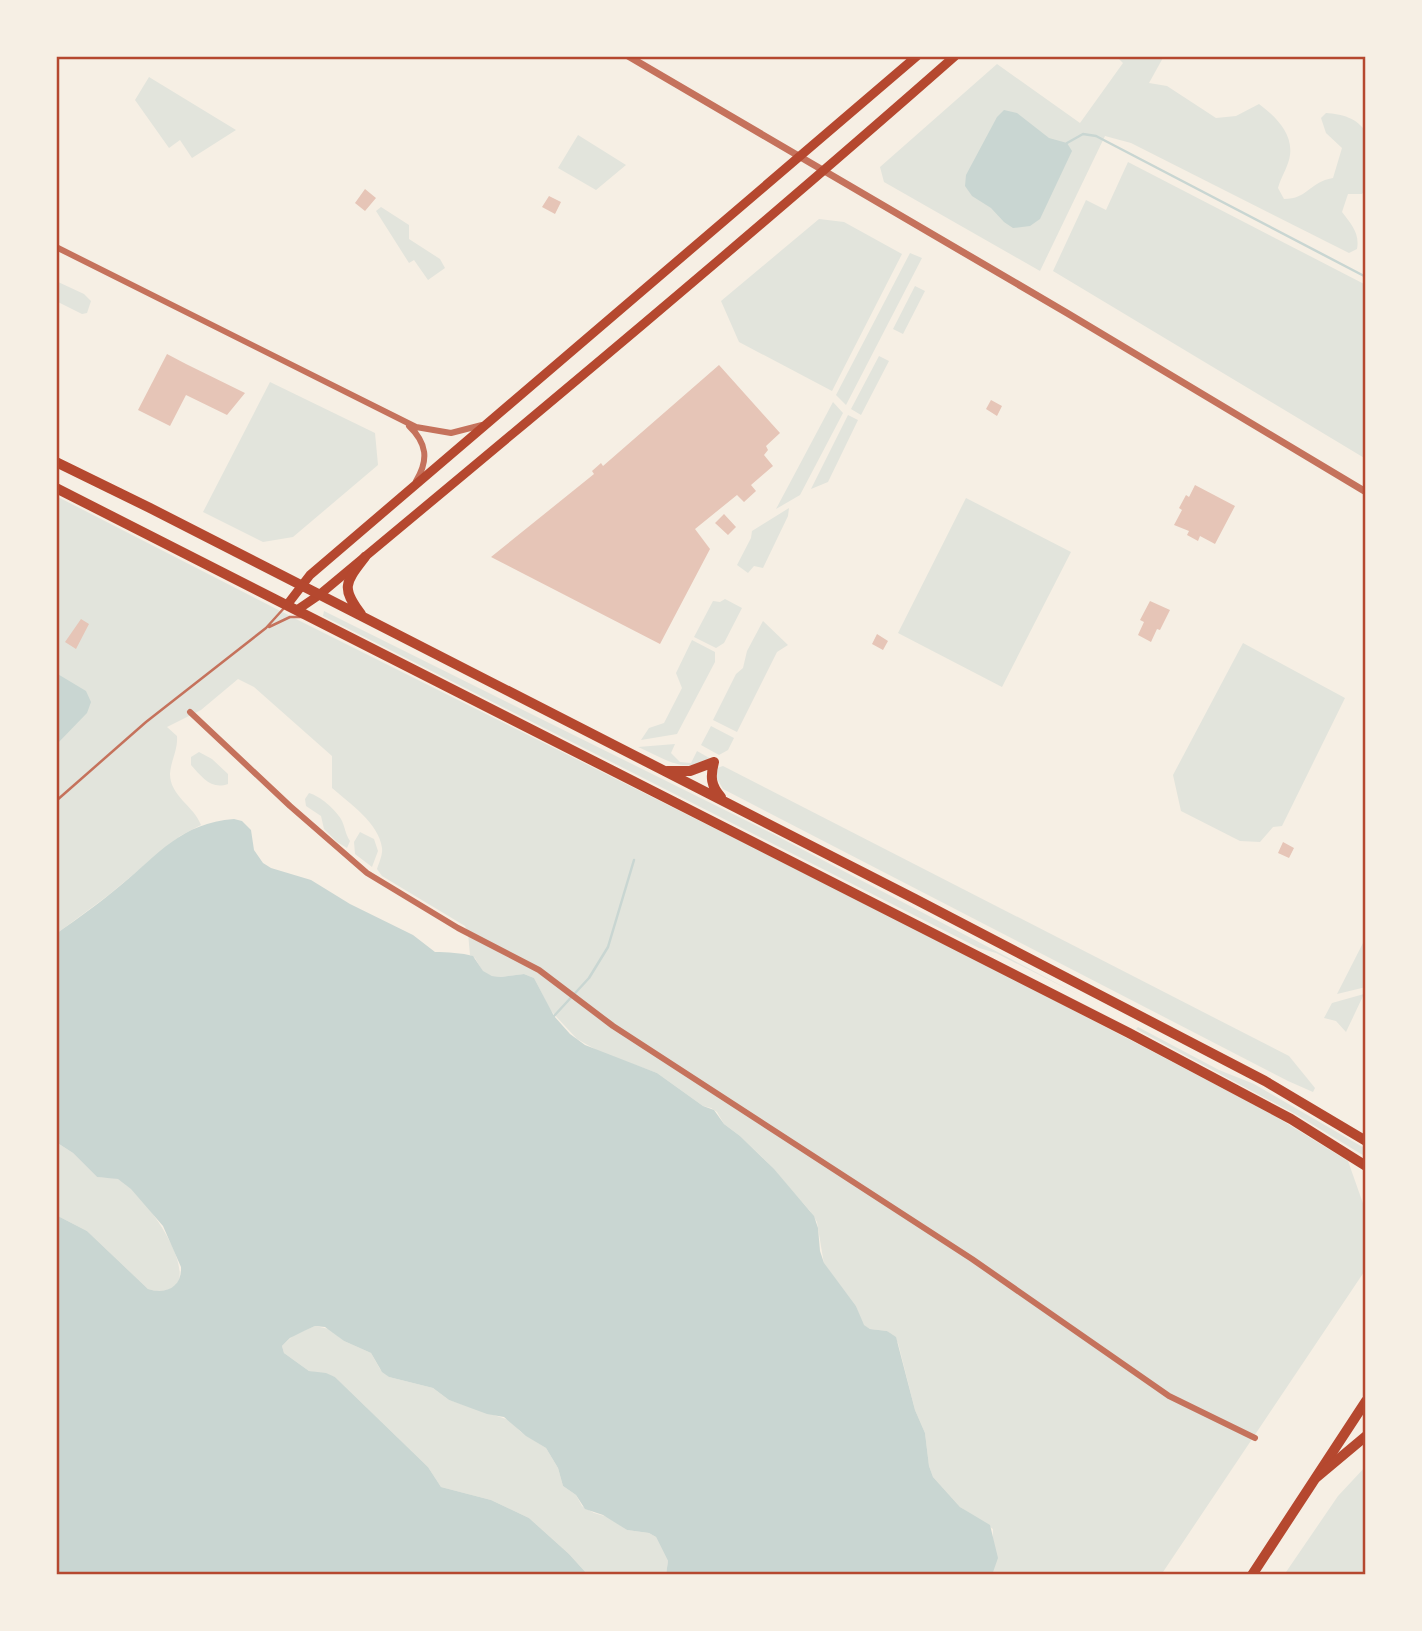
<svg xmlns="http://www.w3.org/2000/svg" width="1422" height="1631" font-family="Overpass,sans-serif">
<style>
.green{fill:#e2e4dc}
.water{fill:#c9d6d2}
.lines{fill:none;stroke-linecap:round;stroke-linejoin:round}
.stream{stroke:#c9d6d2;stroke-width:2.5}
.building{fill:#e6c5b7}
.service{stroke:#c5725c;stroke-width:2.5}
.minor{stroke:#c5725c;stroke-width:6}
.tertiary{stroke:#c5725c;stroke-width:7}
.secondary{stroke:#b5482f;stroke-width:9}
.primary{stroke:#b5482f;stroke-width:10}
.trunk{stroke:#b5482f;stroke-width:10}
.neatline{fill:none;stroke:#b5482f;stroke-width:2.5}
</style>
<rect width="100%" height="100%" fill="#f6efe4"/>
<!-- green -->
<path class="green" d="M1116 56H1164L1149 83 1167 86 1216 118 1236 116 1259 104C1275 116 1293 133 1290 155 1289 165 1281 177 1278 188L1284 199C1308 199 1309 182 1333 178L1342 148 1326 133 1321 118 1326 113C1342 114 1357 118 1366 132V189L1362 194H1348L1342 212C1351 224 1360 233 1357 249L1349 253 1131 143 1105 136 1040 271 884 182 880 167 997 64 1080 123 1123 63Z
M149 77 236 130 192 158 180 140 169 148 135 100Z
M578 135 626 165 596 190 558 168Z
M1128 162 1366 285V459L1053 271 1086 200 1106 210Z
M381 207 409 225V239L440 259 445 268 428 280 414 260 409 263 376 211Z
M819 219 844 222 902 254 832 391 739 342 721 301Z
M910 253 922 258 846 405 836 395Z
M56 281 84 294 91 301 87 313 82 314 56 301Z
M915 286 925 291 903 334 893 329Z
M879 356 889 361 861 415 851 409Z
M270 382 375 433 378 465 293 537 263 542 203 512Z
M833 402 843 413 800 495 776 509Z
M848 415 858 420 828 482 811 489Z
M56 496 296 619 962 952 1270 1113 1348 1161 1366 1212V1269L1161 1575H992L993 1529 960 1507 933 1477 929 1466 925 1433 915 1410 898 1343 887 1331 870 1329 863 1325 856 1306 824 1264 817 1222 810 1211 766 1161 740 1136 724 1124 717 1112 711 1108 703 1106 657 1073 600 1052 577 1039 551 1011 534 978 524 974 501 977 492 976 483 972 475 958 470 955 468 933 465 926 382 876 377 869C379 863 383 854 382 848 379 823 349 803 332 788V756L254 687 238 679 201 710 167 727 177 736C178 750 171 760 170 774 170 796 194 806 201 825L180 836 106 897 56 934Z
M966 498 1071 552 1002 687 898 633Z
M789 508 788 516 763 568 754 566 748 573 737 565 751 538 752 531Z
M725 599 742 608 724 643 716 648 694 637 713 601 720 602Z
M324 611 773 834 1083 997 996 953 979 948 323 616Z
M763 621 788 645 777 652 737 732 713 720 736 674 743 668 747 651Z
M692 640 715 652V662L677 734 641 740 649 728 664 723 682 688 676 673Z
M1243 643 1345 698 1282 826 1273 827 1260 842 1240 841 1181 811 1173 775Z
M711 726 734 738 728 750 719 755 701 745Z
M675 744 671 753 680 762 691 763 697 751 711 759C682 774 666 759 638 747Z
M199 752 212 759 228 774V784C211 790 202 777 191 765V757Z
M723 766 1289 1056 1315 1088 1313 1092 1288 1081 723 789 716 777 717 768Z
M309 793C320 796 335 809 341 819 345 826 345 834 350 841L347 848 337 842 324 829 321 816 306 806 305 799Z
M360 832 374 839 378 851 372 867 355 854 354 842Z
M1363 943 1366 946V987L1337 994Z
M1364 994 1346 1032 1336 1021 1324 1018 1332 1003Z
M1138 1027 1219 1070 1254 1084 1366 1149V1157L1297 1115 1136 1029Z
M56 1142 73 1153 97 1177C104 1178 113 1177 119 1179 140 1189 198 1268 174 1287 167 1292 156 1292 148 1289L87 1231 56 1215Z
M315 1326 329 1329 344 1341 371 1353 380 1369 389 1377 433 1388 449 1400 509 1420 521 1432 546 1448 558 1468 563 1486 576 1495 582 1506 594 1513 608 1517 627 1530 649 1533 656 1537 668 1561 666 1575H588L569 1554 529 1518 491 1500 441 1487 428 1467 335 1377 309 1371 284 1353 282 1346 294 1335Z
M1366 1466V1575H1284L1338 1496Z"/>
<!-- water -->
<path class="water" d="M1004 110 1017 113 1049 138 1067 143 1072 151 1040 219 1030 226 1013 228 1004 222 991 208 972 196 965 186 966 175 997 117Z
M56 673 86 691 91 702 87 713 56 745Z
M234 819 242 821 251 830 254 850 263 863 271 868 311 880 350 904 413 935 435 952C447 952 462 953 473 956L483 971 492 976 501 977 524 974 534 978 554 1016 570 1034 585 1045 657 1073 703 1106 714 1110 724 1124 740 1136 774 1169 814 1216 818 1228 820 1251 824 1263 856 1306 864 1325 870 1329 887 1331 896 1337 915 1410 925 1433 929 1466 933 1477 960 1507 990 1525 998 1558 992 1575H666L668 1561 656 1537 649 1533 627 1530 603 1515 585 1509 576 1495 563 1486 558 1468 546 1448 526 1436 504 1417 487 1414 449 1400 433 1388 389 1377 382 1372 371 1353 344 1341 325 1327 315 1326 304 1331 290 1338 282 1346 284 1353 309 1371 326 1373 335 1377 428 1467 441 1487 491 1500 529 1518 569 1554 588 1575H56V1215L87 1231 148 1289C166 1295 182 1287 181 1267L163 1226 131 1189 118 1179 97 1177 73 1153 56 1142V934C78 918 100 903 121 885 159 854 181 823 234 819Z"/>
<g class="lines">
<!-- stream -->
<path class="stream" d="M1067 143 1083 134 1096 136 1366 277
M554 1016 589 978 608 947 634 860"/>
</g>
<!-- building -->
<path class="building" d="M365 189 376 198 365 211 355 203Z
M549 196 561 202 555 214 542 207Z
M167 354 186 364 245 393 227 415 186 395 170 426 138 410Z
M719 365 780 433 766 446 768 450 764 455 773 466 751 485 756 491 744 502 737 495 695 529 710 549 660 644 491 557 594 474 592 471 601 463 603 466Z
M991 400 1002 406 997 416 986 409Z
M1195 485 1235 506 1215 544 1200 536 1198 541 1187 535 1189 531 1174 525 1182 510 1179 508 1186 495 1189 497Z
M724 514 736 527 728 535 715 523Z
M1150 601 1170 610 1160 630 1157 629 1151 642 1138 635 1144 622 1140 620Z
M81 619 89 624 76 649 65 642Z
M877 634 888 641 883 650 872 644Z
M1283 842 1294 848 1289 858 1278 853Z"/>
<g class="lines">
<!-- service -->
<path class="service" d="M269 627 290 617H303
M56 801 146 722 266 628 285 607"/>
<!-- minor -->
<path class="minor" d="M56 247 416 427 451 433 482 425
M409 426C427 443 429 460 416 481
M190 712 290 806 367 873 458 928 539 970 613 1026 972 1259 1169 1396 1255 1438"/>
<!-- tertiary -->
<path class="tertiary" d="M628 56 1067 313 1366 492"/>
<!-- secondary -->
<path class="secondary" d="M287 605 310 575 917 56
M297 610 319 595C533 417 746 240 955 56"/>
<!-- primary -->
<path class="primary" d="M1252 1575 1366 1401"/>
<!-- trunk -->
<path class="trunk" d="M56 462 150 508 915 899 1265 1081 1366 1141
M56 488 1129 1033 1291 1119 1366 1166
M361 614C340 587 346 582 365 557
M714 762C710 777 711 786 721 797
M667 771H690L714 762
M1317 1477 1366 1436"/>
</g>
<!-- border -->
<rect width="1422" height="1631" fill="none" stroke="#f6efe4" stroke-width="116"/>
<rect x="58" y="58" width="1306" height="1515" class="neatline"/>
</svg>
